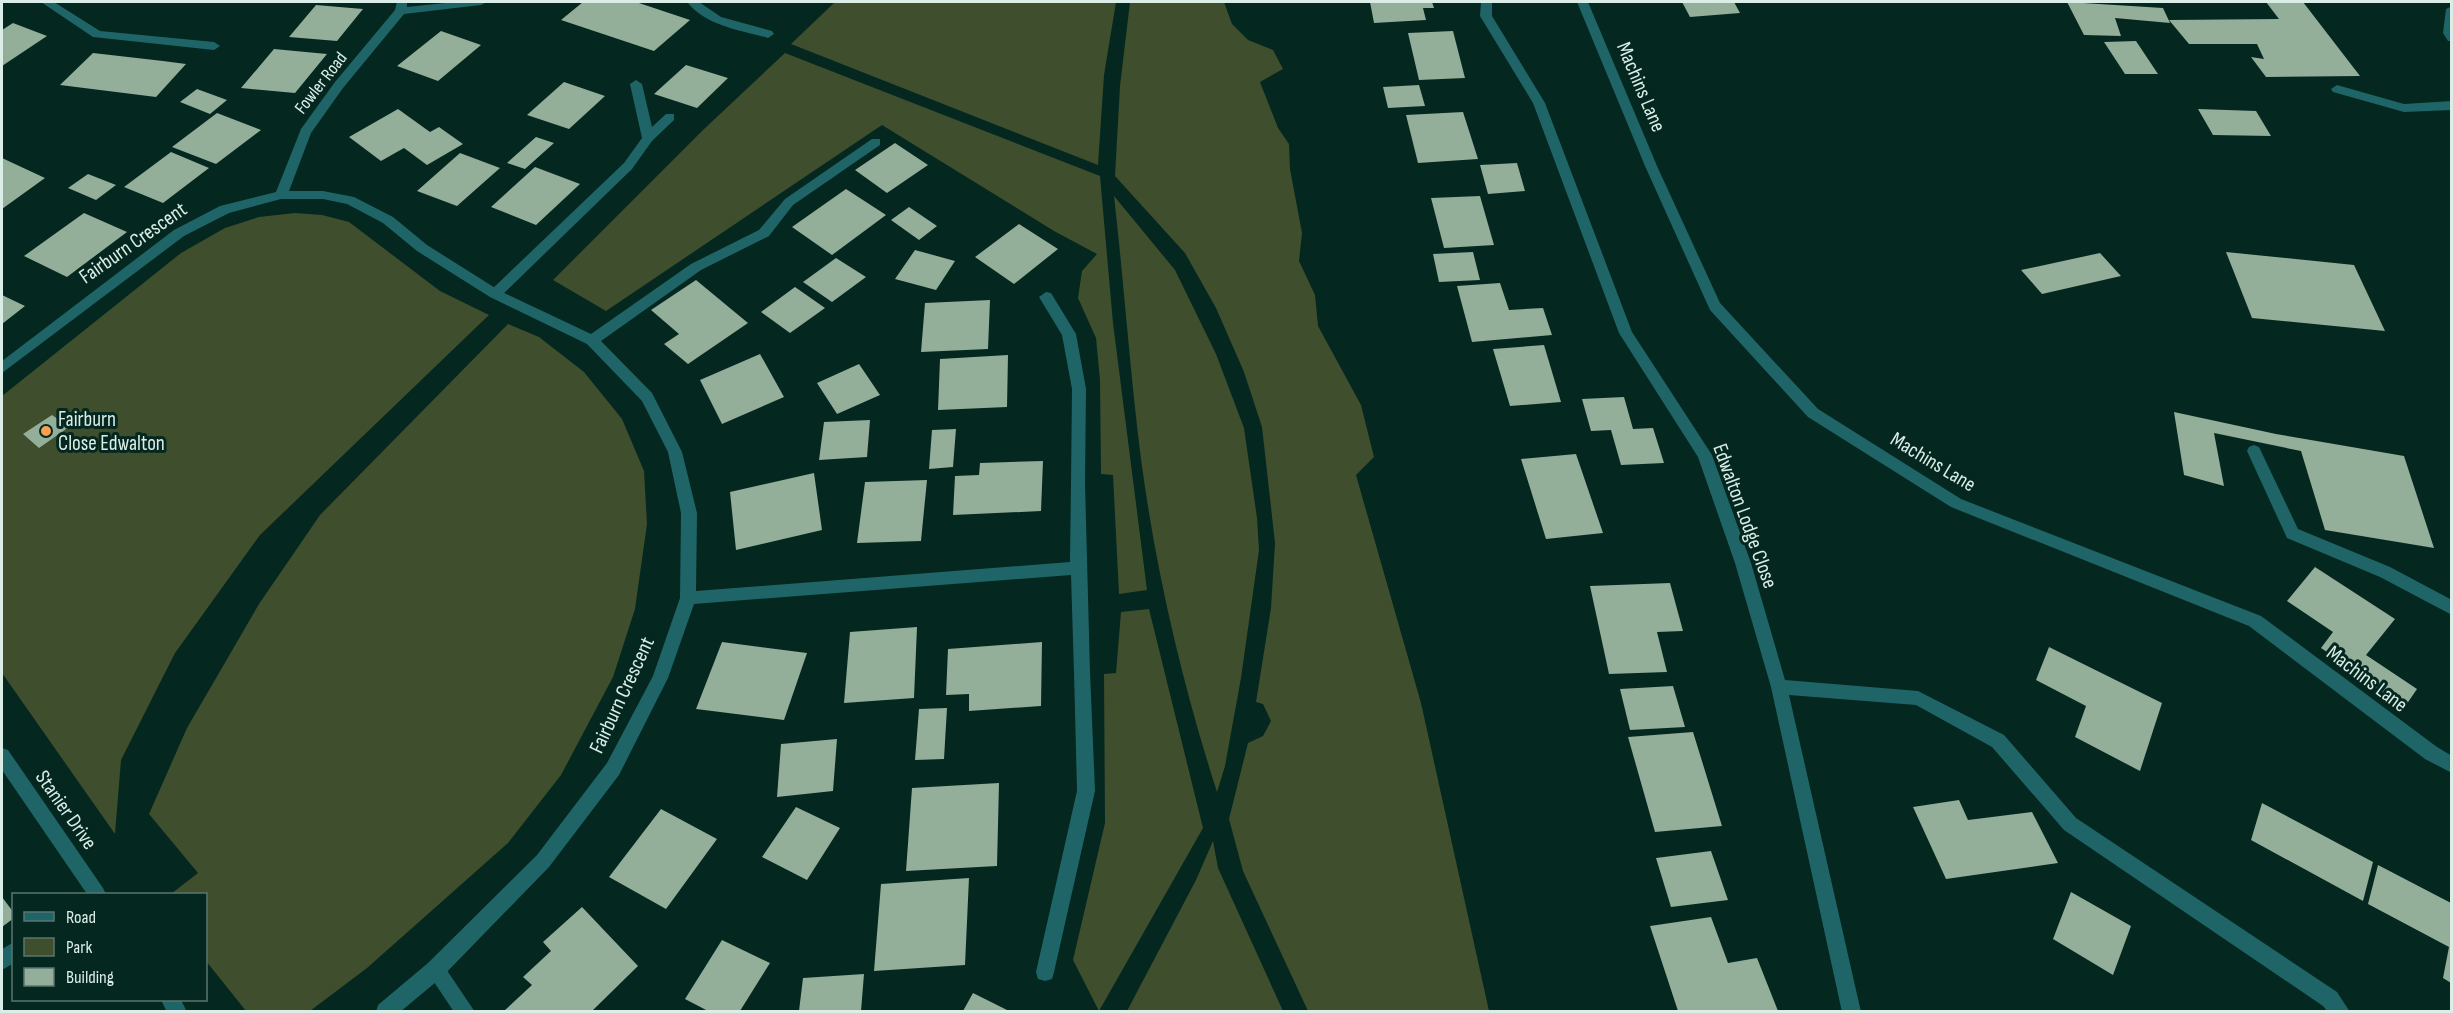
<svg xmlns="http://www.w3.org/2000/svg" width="2453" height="1013" font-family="'Sofia Sans Condensed',sans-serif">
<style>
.green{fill:#3f4e2d}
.building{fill:#93ae99}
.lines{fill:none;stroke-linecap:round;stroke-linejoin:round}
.service{fill:#1f6568;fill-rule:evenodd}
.minor{fill:#1f6568;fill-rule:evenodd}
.poi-dot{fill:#fc9e52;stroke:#04271f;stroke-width:2}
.labels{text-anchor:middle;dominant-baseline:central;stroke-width:6;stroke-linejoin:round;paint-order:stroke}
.far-street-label{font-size:18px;fill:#daede7;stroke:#04271f}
.street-label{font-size:21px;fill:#daede7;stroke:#04271f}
.poi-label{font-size:21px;fill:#daede7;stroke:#04271f;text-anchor:start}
</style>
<rect width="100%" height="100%" fill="#04271f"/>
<!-- green -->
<path class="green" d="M835 2H1116L1104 75 1098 165 791 44Z
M1130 2H1224L1232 24 1248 40 1273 50 1283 69 1260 82 1278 128 1289 144 1290 169 1302 233 1299 261 1315 295 1318 326 1361 405 1374 457 1356 475 1421 703 1489 1011H1308L1243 871 1229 819 1248 743 1263 736 1271 721 1263 704 1256 702 1271 608 1275 543 1262 427 1244 372 1216 308 1185 253 1115 176 1120 86Z
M785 53 1100 176 1113 323 1147 590 1119 594 1113 475 1101 474 1100 380 1096 338 1078 298 1082 271 1097 254 1054 231 882 125 606 311 553 280 703 130Z
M1114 196 1175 270 1216 354 1244 428 1257 518 1259 550 1241 678 1225 766 1217 792C1182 683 1156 572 1141 459 1130 372 1124 284 1114 196Z
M295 213 322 215 349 222 440 291 489 315 260 535 175 653 121 760 115 834 2 673V396L181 253 225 228 259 217Z
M508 324 539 337 584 372 622 419 644 471 647 524 635 609 613 677 561 775 508 843 367 968 310 1011H246L206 961V894H171L198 873 149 814 187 728 259 604 320 515Z
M1149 609 1203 828 1099 1011 1073 960 1105 823 1104 674 1116 673 1121 612Z
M1213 841 1218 868 1283 1011H1127L1196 880Z"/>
<!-- building -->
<path class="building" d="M583 2H636L690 20 654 51 561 20Z
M1370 2H1432L1434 8H1423L1426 20 1374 23Z
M1682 2H1734L1740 13 1690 17Z
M2067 2 2163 8 2170 23 2115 18 2121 36 2084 35Z
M2266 2H2303L2360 76 2266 77 2251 57 2264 59 2257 44H2189L2169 20 2279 19Z
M316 5 363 9 337 41 289 37Z
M13 23 47 36 2 66V30Z
M441 31 481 45 438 81 397 66Z
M1453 31 1465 78 1419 80 1408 33Z
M2136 41 2158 74H2125L2104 42Z
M274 49 327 54 295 93 241 88Z
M93 53 163 61 186 64 156 97 60 85Z
M686 65 728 78 697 108 654 94Z
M564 82 605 96 569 129 527 115Z
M1419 85 1425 106 1388 108 1383 87Z
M197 89 227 100 210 114 180 102Z
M398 109 430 132 439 127 463 144 427 165 404 148 381 161 349 137Z
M2198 109 2256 111 2271 136 2213 135Z
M1463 112 1478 159 1418 163 1406 115Z
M217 113 261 130 216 164 172 147Z
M536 137 554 143 525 169 507 163Z
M895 143 928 165 887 193 855 170Z
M171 152 209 168 163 203 124 187Z
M460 153 500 168 457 206 417 191Z
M2 158 45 178 2 209Z
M1517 163 1525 191 1488 194 1480 165Z
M535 167 580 184 536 225 491 207Z
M88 174 116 185 96 200 68 188Z
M846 189 886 215 832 255 792 227Z
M1480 196 1494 245 1444 248 1431 198Z
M909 207 937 226 919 240 891 220Z
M84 213 127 232 67 277 24 256Z
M1019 224 1058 249 1014 284 975 257Z
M915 250 955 261 936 290 895 279Z
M1473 252 1480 280 1439 282 1433 254Z
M2226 252 2354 265 2385 331 2252 318Z
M2100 253 2121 276 2042 294 2021 270Z
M836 258 866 277 832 302 803 282Z
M696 280 748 323 688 364 664 344 679 334 651 310Z
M1500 283 1509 310 1543 308 1552 335 1472 342 1457 286Z
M795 287 825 308 790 333 761 312Z
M2 295 25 306 2 324Z
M990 300 988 349 921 352 925 303Z
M1544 345 1561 402 1510 406 1493 349Z
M760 354 784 397 722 424 700 380Z
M1008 355 1007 407 938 410 940 359Z
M859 364 880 395 837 414 817 383Z
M1624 397 1633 429 1653 428 1664 463 1621 465 1611 430 1591 431 1582 399Z
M2174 412 2276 434 2404 456 2434 548 2325 530 2301 451 2214 433 2224 486 2184 475Z
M52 415 69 427 39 448 23 434Z
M870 420 867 457 819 460 824 422Z
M956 429 953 467 929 469 932 430Z
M1576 454 1603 533 1546 539 1521 459Z
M1043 461 1041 511 953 515 955 476 979 475 980 463Z
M814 473 822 530 736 550 730 492Z
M927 480 921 541 857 543 865 482Z
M2315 567 2395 619 2366 655 2417 689 2402 711 2351 676 2355 671 2321 648 2333 632 2287 601Z
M1670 583 1683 631 1657 632 1667 672 1609 674 1590 586Z
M917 627 914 698 844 703 850 632Z
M722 642 807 653 784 720 696 709Z
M1042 642 1041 706 969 711V694L946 695 948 649Z
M2049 647 2162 703 2140 771 2075 737 2086 706 2036 680Z
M1673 686 1685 727 1630 730 1620 689Z
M947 708 944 759 915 760 919 709Z
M1693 732 1722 826 1655 832 1628 737Z
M837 739 833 791 777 797 781 744Z
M999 783 997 866 906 871 912 788Z
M1959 800 1968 820 2032 812 2058 863 1946 879 1913 807Z
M2262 803 2373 862 2363 901 2251 840Z
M796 807 840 828 807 880 762 857Z
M661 809 717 839 666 909 609 877Z
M1711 851 1728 900 1671 907 1656 858Z
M2378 865 2451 903V983L2443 978 2449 947 2368 904Z
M969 878 965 965 874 971 881 884Z
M2071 892 2131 926 2113 975 2053 939Z
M2 897 14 913V918L2 927Z
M582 907 638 966 592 1011H504L532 985 523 977 551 951 543 942Z
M1711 917 1728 963 1757 958 1778 1011H1678L1650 926Z
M722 940 770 963 740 1011H708L685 999Z
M864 974 861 1011H799L803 978Z
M973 993 1009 1011H963Z"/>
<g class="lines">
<!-- service -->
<path class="service" d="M687 2H699L721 17 772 31 774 34 768 38C740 30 706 26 687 2Z
M1577 2H1588L1657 166 1720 303 1818 409 1961 499 2261 616 2437 747 2452 756V773L2425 759 2249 626 1951 507 1808 417 1710 310 1645 166Z
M2452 6V41H2448L2443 33 2446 9Z
M636 80 642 84 652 127 666 114H674V120L652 141 632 169 500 297H490L488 294 490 291 624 163 642 138 630 84Z
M2337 85 2404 104 2452 101V110L2404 112 2333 92 2331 89Z
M1046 292 1051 293 1076 334 1086 389 1085 483 1083 487H1073L1071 483 1072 389 1062 335 1039 297Z
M2254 445 2259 447 2298 529 2390 567 2452 600V615L2380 577 2287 538 2247 451 2249 447Z
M1082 665 1088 667 1090 672 1095 791 1054 972 1052 979 1045 981 1038 979 1036 972 1077 791 1074 672 1076 667Z
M14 942V963L2 970V949Z
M435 961 442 963 475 1012H454L426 970 428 963Z"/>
<!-- minor -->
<path class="minor" d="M41 2H54L100 31 214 42 220 46 214 50 93 37Z
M397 2H407V7L455 2H487L481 5 404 14 343 88 311 133 289 191H323L354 197 393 217 427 245 500 291 591 334 691 264 759 230 785 199 872 139H880V145L793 205 769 236 701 270 601 341 652 393 682 452 697 513 696 591 1070 562 1071 483 1073 479H1083L1085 483 1090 672 1088 677 1082 679 1076 677 1074 672 1071 575 694 604 668 678 619 775 549 867 442 977 400 1012H376L378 1005 428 963 537 855 607 763 653 676 680 598 681 513 668 452 642 401 587 344 490 297 417 251 383 223 347 204 323 199H281L229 213 184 236 2 373V361L174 230 220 206 276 192 301 129 335 82 395 10Z
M1481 2H1492V16L1545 103 1632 332 1712 455 1751 563 1785 680 1918 691 2004 735 2076 818 2337 992 2350 1012H2328L2323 1006 2064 830 1992 747 1916 705 1789 695 1861 1012H1842L1771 687 1735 563 1698 457 1619 333 1533 103 1480 16Z
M2 748 8 750 103 888 106 894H87L2 770Z
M161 1000H181L187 1012H167Z"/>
</g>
<!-- markers -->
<circle class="poi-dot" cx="46" cy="431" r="6"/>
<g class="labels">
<!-- far-street labels -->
<g class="far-street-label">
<text transform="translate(321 83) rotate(-52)">Fowler Road</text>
</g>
<!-- street labels -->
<g class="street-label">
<text transform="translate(1641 87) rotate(67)">Machins Lane</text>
<text transform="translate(133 243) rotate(-35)">Fairburn Crescent</text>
<text transform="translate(1933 462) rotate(31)">Machins Lane</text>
<text transform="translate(1745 516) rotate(70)">Edwalton Lodge Close</text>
<text transform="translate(2367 679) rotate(37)">Machins Lane</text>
<text transform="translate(622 695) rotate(-65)">Fairburn Crescent</text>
<text transform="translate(66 810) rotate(55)">Stanier Drive</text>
</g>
<!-- poi labels -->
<g class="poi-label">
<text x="58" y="419">Fairburn<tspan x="58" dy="24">Close Edwalton</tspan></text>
</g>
</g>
<!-- border -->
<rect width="2453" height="1013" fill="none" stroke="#daede7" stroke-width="6"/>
<!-- legend -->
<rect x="12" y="893" width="195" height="108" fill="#04271f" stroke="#5a766f" stroke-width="1.5"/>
<rect x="24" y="912" width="30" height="9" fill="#1f6568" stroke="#5a766f" stroke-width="1.5"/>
<text x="66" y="923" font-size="18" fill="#daede7">Road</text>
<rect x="24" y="938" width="30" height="18" fill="#3f4e2d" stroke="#5a766f" stroke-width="1.5"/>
<text x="66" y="953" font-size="18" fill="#daede7">Park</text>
<rect x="24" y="968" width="30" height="18" fill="#93ae99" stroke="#5a766f" stroke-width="1.5"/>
<text x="66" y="983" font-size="18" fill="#daede7">Building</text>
</svg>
